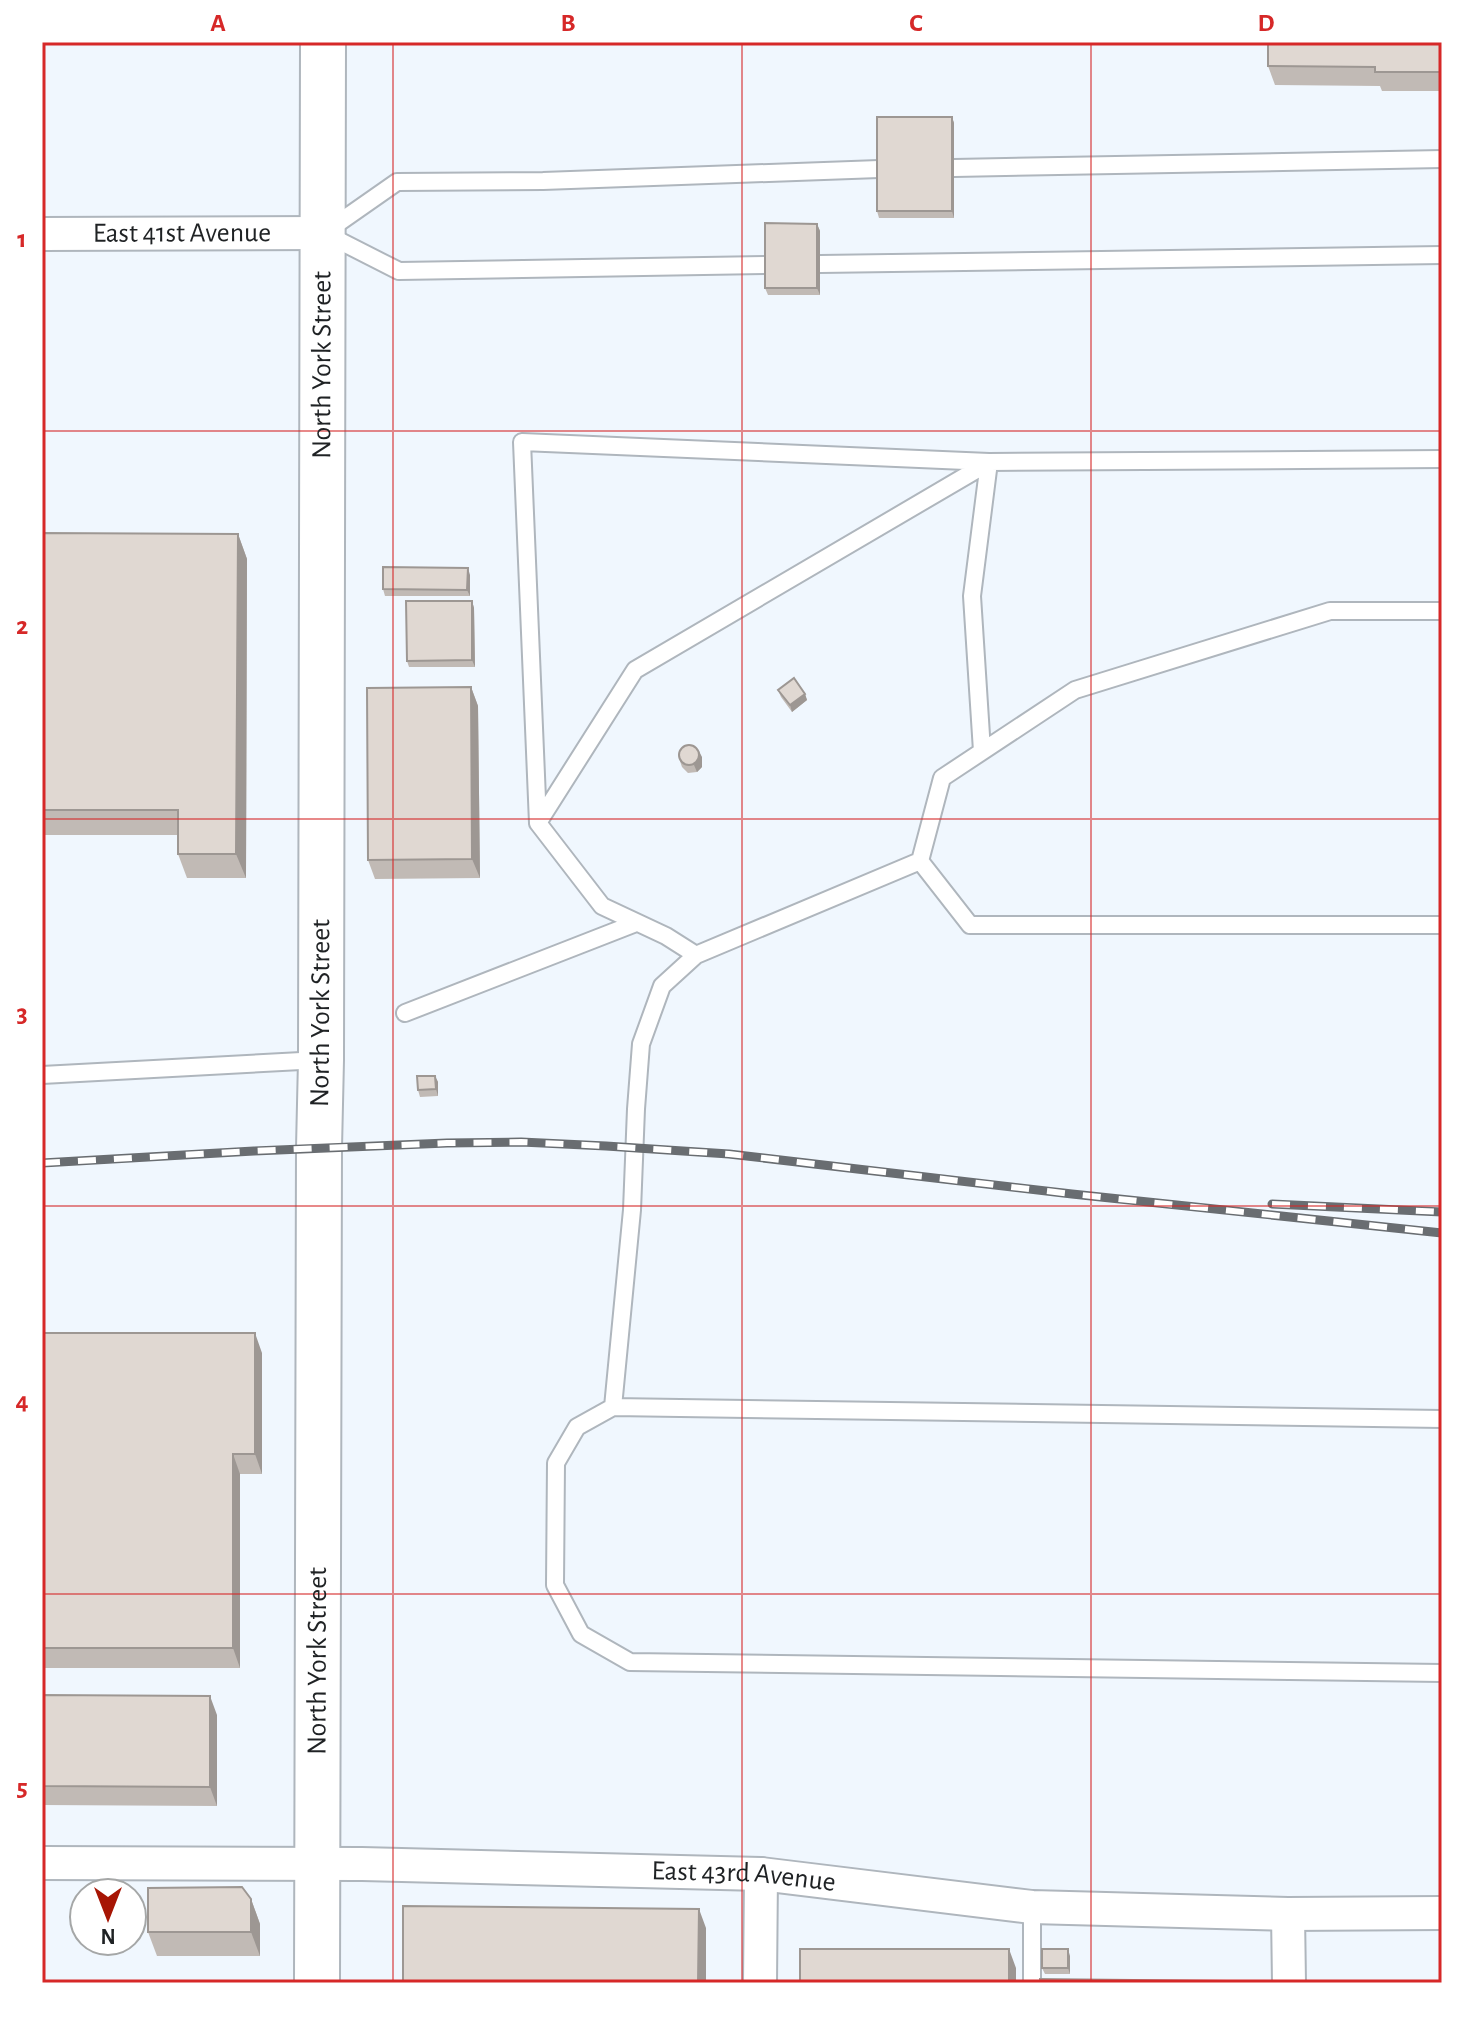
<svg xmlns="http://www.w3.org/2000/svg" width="1484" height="2025" font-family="'Alegreya Sans',sans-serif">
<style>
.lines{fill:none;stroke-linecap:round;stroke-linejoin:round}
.lane-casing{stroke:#afb6bd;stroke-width:20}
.street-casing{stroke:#afb6bd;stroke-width:36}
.secondary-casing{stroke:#afb6bd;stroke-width:48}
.lane{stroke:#fff;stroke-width:16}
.street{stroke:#fff;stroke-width:32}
.secondary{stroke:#fff;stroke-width:44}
.rail-casing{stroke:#696d71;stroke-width:9}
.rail{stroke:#fff;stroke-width:6;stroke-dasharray:18;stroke-linecap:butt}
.wall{fill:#c1bab5}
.shaded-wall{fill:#9d9793}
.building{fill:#e0d8d2;stroke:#9d9793;stroke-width:2}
.grid{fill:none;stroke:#d62828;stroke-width:2;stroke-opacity:0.55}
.labels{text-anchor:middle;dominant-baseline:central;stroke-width:7;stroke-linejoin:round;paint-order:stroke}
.street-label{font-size:28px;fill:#1f2224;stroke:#fff}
.neatline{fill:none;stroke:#d62828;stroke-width:3}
.grid-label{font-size:26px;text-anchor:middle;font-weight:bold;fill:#d62828}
</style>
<rect width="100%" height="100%" fill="#f0f7fe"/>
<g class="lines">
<defs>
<path id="lane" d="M954 168 1442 159
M820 264 1442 255
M768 265 399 271 324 233 397 182 543 181 879 169
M1442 611H1330L1075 690 942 778 920 861 970 925H1442
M982 751 972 596 989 462
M538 823 635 670 988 463
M696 955 666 936 602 906 538 823 522 442 989 462 1442 459
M405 1013 636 923
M42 1075 320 1060
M613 1407 632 1210 636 1109 641 1044 662 986 696 955 920 861
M1442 1419 613 1407 577 1427 556 1463 555 1585 581 1634 630 1662 1442 1673
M1032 1907V1983"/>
<g id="street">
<path id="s1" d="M42 234 324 233"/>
<path id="s2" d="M42 1863 362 1864 761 1874 1032 1907 1288 1914 1442 1913"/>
<path d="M1288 1914 1289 1983"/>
<path d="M760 1983 761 1874"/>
</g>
<g id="secondary">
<path id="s3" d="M317 1983 319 1148 321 1060 323 42"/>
</g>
</defs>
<!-- lane casing -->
<use href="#lane" class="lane-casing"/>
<!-- street casing -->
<use href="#street" class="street-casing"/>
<!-- secondary casing -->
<use href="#secondary" class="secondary-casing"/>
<!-- lane -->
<use href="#lane" class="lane"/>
<!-- street -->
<use href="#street" class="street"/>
<!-- secondary -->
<use href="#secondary" class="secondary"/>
<defs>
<path id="rail" d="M42 1163 254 1151 447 1143 521 1142 606 1146 729 1154 1072 1194 1442 1233
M1272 1204 1442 1212"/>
</defs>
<!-- rail casing -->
<use href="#rail" class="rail-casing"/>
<!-- rail -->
<use href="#rail" class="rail"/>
</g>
<!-- wall -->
<path class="wall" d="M1442 42V91H1382L1380 86 1275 85 1268 66Z
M952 117 954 123V218H879L877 211Z
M817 224 820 231V295H768L765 288Z
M42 533 238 534 247 559 246 878H187L178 854V835H42Z
M470 575V596H385L383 589Z
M472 601 474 608 475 667H409L407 661Z
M471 687 478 706 480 878 375 879 368 860Z
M778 690 805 694 807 700 792 712 781 697Z
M702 757V767L697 772 688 773 682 767 680 761Z
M435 1076 438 1082V1096L420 1097 418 1090Z
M42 1333 262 1353V1474H240V1668H42Z
M42 1695 217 1715V1806L42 1805Z
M251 1899 260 1924V1956H157L148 1932Z
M1070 1956V1974H1045L1042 1968Z"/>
<!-- shaded-wall -->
<path class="shaded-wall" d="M952 117 954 123V218L952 211Z
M817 224 820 231V295L817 288Z
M238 534 247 559 246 878 236 854Z
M468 568 470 575V596L467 590Z
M472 601 474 608 475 667 472 660Z
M471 687 478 706 480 878 472 859Z
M805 694 807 700 792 712 790 705Z
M699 751 702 757V767L697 772 694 765Z
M435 1076 438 1082V1096L436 1089Z
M255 1333 262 1353V1474L255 1454Z
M233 1454 240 1474V1668L233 1648Z
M210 1696 217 1715V1806L210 1787Z
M251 1899 260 1924V1956L251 1932Z
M699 1909 706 1928V1983H698Z
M1009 1949 1016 1968V1983H1009Z
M1068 1949 1070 1956V1974L1068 1968Z"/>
<!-- building -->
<path class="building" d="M1268 42H1442V72H1375V67L1268 66Z
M877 117H952V211H877Z
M765 223 817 224V288H765Z
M42 533 238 534 236 854H178V810H42Z
M383 567 468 568 467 590 383 589Z
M406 601H472V660L407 661Z
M794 678 805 694 790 705 778 690Z
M471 687 472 859 368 860 367 688Z
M679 755a10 10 0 1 1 20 0a10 10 0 1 1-20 0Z
M417 1076H435L436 1089 418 1090Z
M42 1333H255V1454H233V1648H42Z
M42 1695 210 1696V1787L42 1786Z
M242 1887 251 1899V1932H148V1888Z
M403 1906 699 1909 698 1983H403Z
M800 1949H1009V1983H800Z
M1042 1949H1068V1968H1042Z
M1040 1979 1226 1981V1983H1032V1981H1040Z"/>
<!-- grid -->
<path class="grid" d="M393 42V1983M742 42V1983M1091 42V1983M42 431H1442M42 819H1442M42 1206H1442M42 1594H1442"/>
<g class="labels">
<!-- street labels -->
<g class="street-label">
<text stroke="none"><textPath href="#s1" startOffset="140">East 41st Avenue</textPath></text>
<text stroke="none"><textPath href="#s3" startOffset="1618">North York Street</textPath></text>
<text stroke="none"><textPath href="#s3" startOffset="970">North York Street</textPath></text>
<text stroke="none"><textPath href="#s3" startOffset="322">North York Street</textPath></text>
<text stroke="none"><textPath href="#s2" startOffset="702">East 43rd Avenue</textPath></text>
</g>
</g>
<!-- border -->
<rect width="1484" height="2025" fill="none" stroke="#ffffff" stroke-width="88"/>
<!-- north arrow -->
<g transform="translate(108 1917) rotate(180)"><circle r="38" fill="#ffffff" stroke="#a5a7a7" stroke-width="2"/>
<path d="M0-6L14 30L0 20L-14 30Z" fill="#a71504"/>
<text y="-12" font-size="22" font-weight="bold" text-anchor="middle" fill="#1f2224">N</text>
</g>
<rect x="44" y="44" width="1396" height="1937" class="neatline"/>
<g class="grid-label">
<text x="218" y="31">A</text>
<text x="568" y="31">B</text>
<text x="916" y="31">C</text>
<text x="1266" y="31">D</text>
<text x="22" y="247">1</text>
<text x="22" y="634">2</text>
<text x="22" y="1022">3</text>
<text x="22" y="1409">4</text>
<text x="22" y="1796">5</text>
</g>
</svg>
